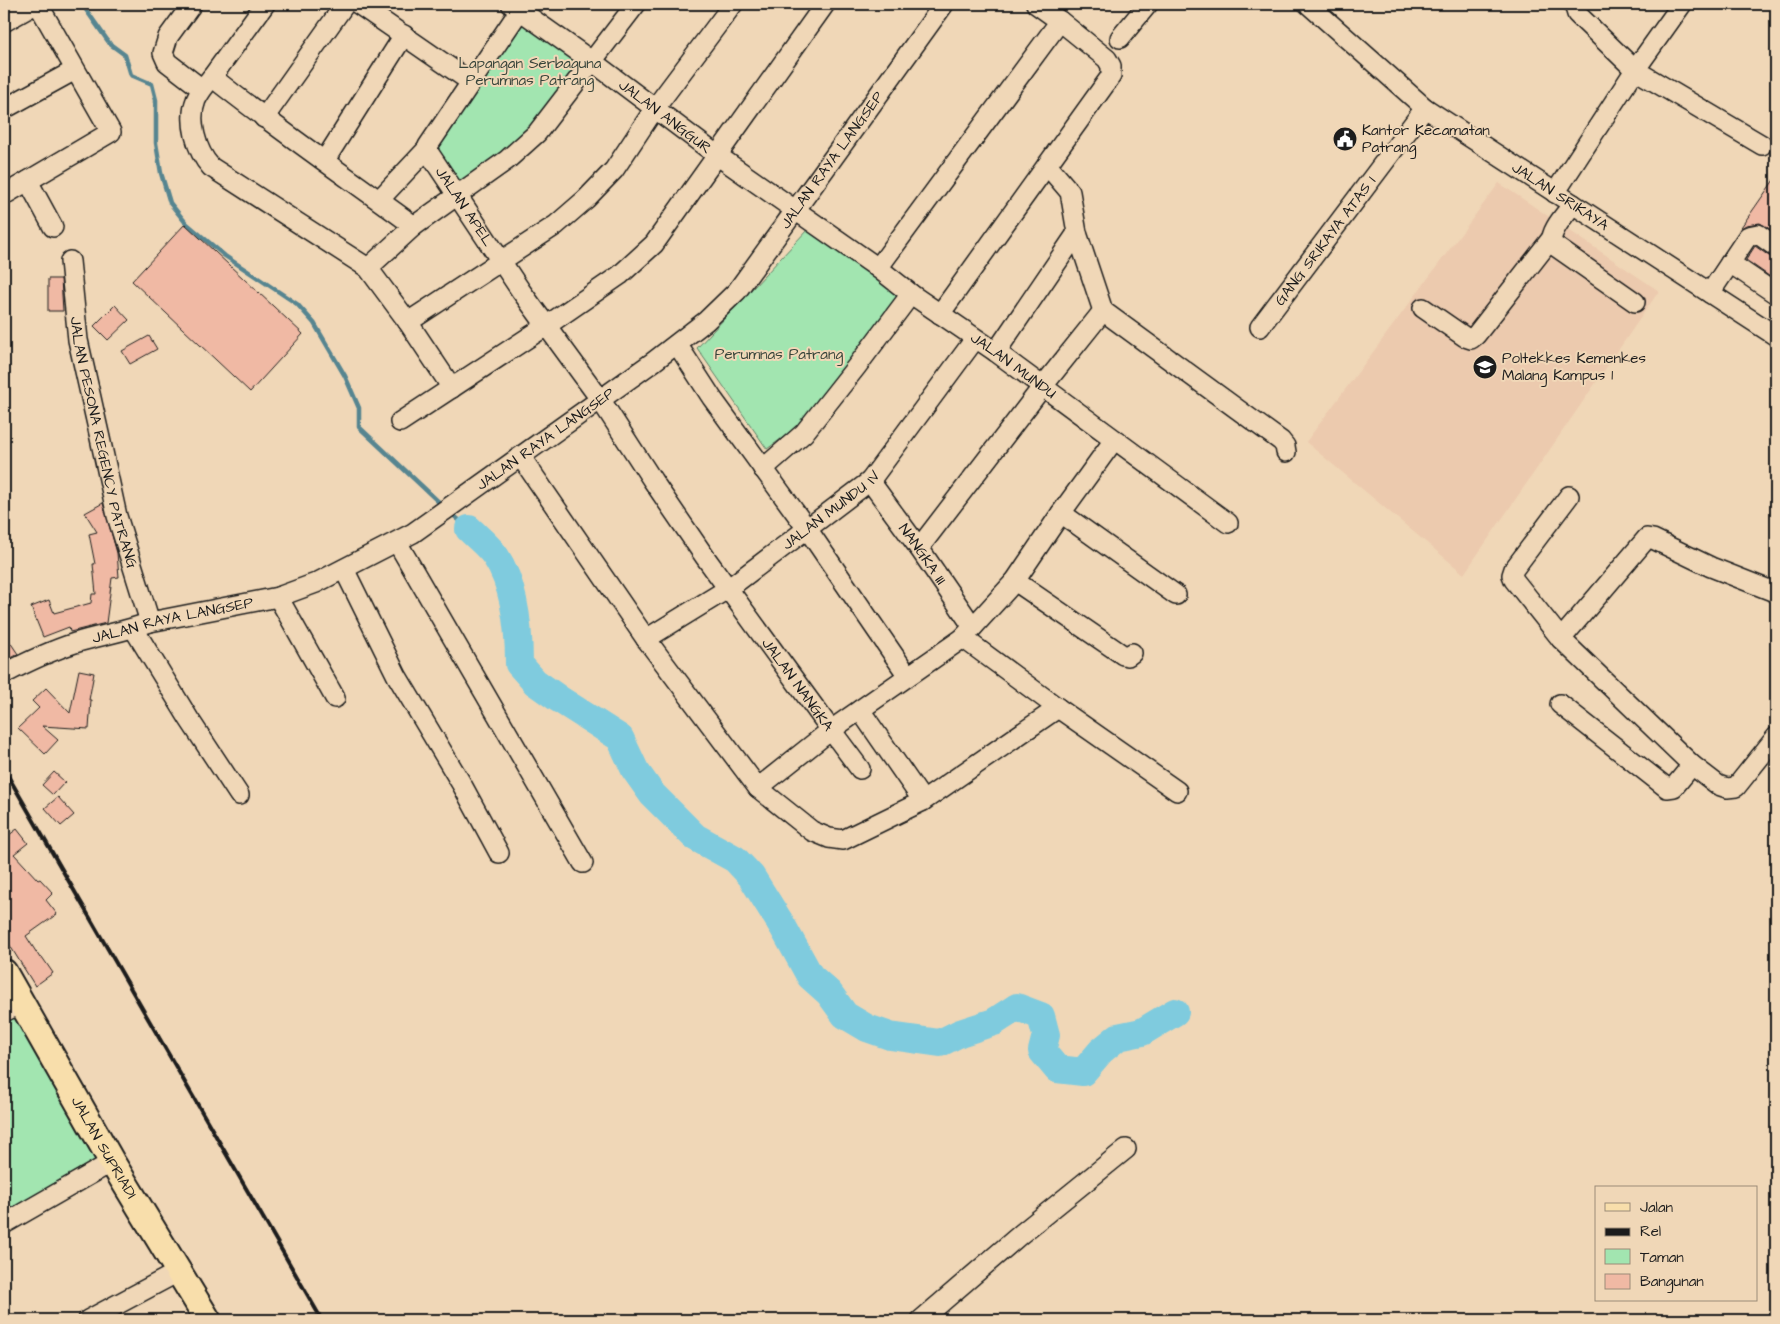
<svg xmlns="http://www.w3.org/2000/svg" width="1780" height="1324" font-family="'Architects Daughter',sans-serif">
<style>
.built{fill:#eccaae}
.green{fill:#a2e5b0;stroke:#5f8066}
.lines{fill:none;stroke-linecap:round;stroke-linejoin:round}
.stream{stroke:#578590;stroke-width:4.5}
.river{stroke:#7fcbde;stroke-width:28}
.building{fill:#f0b9a4;stroke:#1c1c1c}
.minor-casing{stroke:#1c1c1c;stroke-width:22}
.major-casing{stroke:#1c1c1c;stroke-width:29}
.minor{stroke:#f0d7b7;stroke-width:19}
.major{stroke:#f8deab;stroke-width:25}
.rail{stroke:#1c1c1c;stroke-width:4}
.labels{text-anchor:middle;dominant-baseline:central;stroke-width:4;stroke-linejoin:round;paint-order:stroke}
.park-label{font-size:15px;fill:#37443a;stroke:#f0d7b7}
.street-label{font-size:15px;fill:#1c1c1c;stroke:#f0d7b7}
.poi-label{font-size:15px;fill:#1c1c1c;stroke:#f0d7b7;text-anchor:start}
</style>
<rect width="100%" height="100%" fill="#f0d7b7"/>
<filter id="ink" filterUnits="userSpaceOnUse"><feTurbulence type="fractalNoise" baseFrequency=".02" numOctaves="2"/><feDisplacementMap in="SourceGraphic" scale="10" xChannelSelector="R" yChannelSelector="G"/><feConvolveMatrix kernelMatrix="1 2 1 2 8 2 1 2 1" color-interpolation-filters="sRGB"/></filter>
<g filter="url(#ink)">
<!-- built -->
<path class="built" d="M1499 183 1659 291 1464 574 1306 442Z"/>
<!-- green -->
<path class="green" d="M519 11 591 63 535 133 458 195 428 147Z
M808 229 900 294 810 418 767 449 697 348Z
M4 999 96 1159 4 1213Z"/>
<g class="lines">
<!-- stream -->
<path class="stream" d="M82 4 110 44 125 55 131 75 152 84 156 100V143L161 173 170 203 186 223 225 256 297 304 314 323 345 376 359 408V427L443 506
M451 513 469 529"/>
<!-- river -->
<path class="river" d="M469 529C478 538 490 547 496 557 515 586 519 631 519 664L535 682 559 699 620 738 635 770 652 794 695 837 735 859 751 876 783 927 810 976 829 993 845 1015 867 1028 890 1036 940 1043 960 1033 994 1022 1017 1007 1041 1016 1046 1035 1042 1051 1057 1069 1083 1072 1101 1051 1118 1037 1142 1032 1175 1012"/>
</g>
<!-- building -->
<path class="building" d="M1776 177V233L1760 223 1746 225 1739 230Z
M185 224 303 334 250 392 132 281Z
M1755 246 1769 256 1776 258V281L1746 260Z
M48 279H61L63 311H48Z
M115 305 129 320 108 340 94 326Z
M149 336 157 349 130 364 122 351Z
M103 503 117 553 119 577 112 578 106 623 70 632 69 627 43 637 31 607 49 600 54 613 91 603 92 594H96L93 564H95L89 534 97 532 85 513Z
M4 633 18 654 4 661Z
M79 670 94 673 89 700H91L89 729 42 726 58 740 45 754 18 728 39 708 32 701 46 688 70 713Z
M54 772 65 782 53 795 42 785Z
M58 797 74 815 61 826 45 808Z
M17 829 28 843 14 854 38 880 40 879 53 893 46 900 57 914 26 936 40 958 42 957 53 973 35 986 4 936V839Z"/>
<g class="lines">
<defs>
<g id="minor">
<path d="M192 4 168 37 163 53 167 62 202 89"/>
<path d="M265 4 212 77C277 129 346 176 414 226"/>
<path d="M358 4 471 82"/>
<path id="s1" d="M511 4 593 62 718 156 878 268 911 294 996 352 1228 523"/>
<path id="s2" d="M1308 4 1425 108 1776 336"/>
<path d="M1682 4 1635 70 1762 145"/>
<path id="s3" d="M520 10 428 146 427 150 521 291 600 399 653 481 705 557 831 730 963 638 1015 581 1061 513 1114 440"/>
<path d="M4 22 36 4"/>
<path d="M1120 38 1148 4"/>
<path d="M212 77C206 84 200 91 196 100 188 120 196 151 211 167L368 268 408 322 452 388"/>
<path d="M4 109 75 70"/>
<path d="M264 118 345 4"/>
<path d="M325 160 404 35"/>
<path d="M1047 165 1070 192 1077 233 1103 311"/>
<path d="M28 181 53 227"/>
<path d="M1555 193 1635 70 1577 14 1574 4"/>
<path d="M4 195 111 132 38 4"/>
<path d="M379 200 427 149"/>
<path d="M1573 204C1565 215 1549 231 1552 244L1635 302"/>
<path id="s4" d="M70 261 78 340 100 438 117 516 150 622"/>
<path d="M1730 263 1776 294"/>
<path d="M368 268 414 226 507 160 537 133 636 4"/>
<path d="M878 268 1060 21 1036 4"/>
<path d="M1710 293 1748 236 1758 234 1776 247"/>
<path d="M1423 308 1465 337 1471 339 1476 335 1551 239"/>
<path d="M940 314 1111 76V66L1107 59 1060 21"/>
<path d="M408 322 556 225 586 199 614 170 655 108 733 4"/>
<path id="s5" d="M1260 327 1425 108"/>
<path d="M677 344 712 398 808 530 908 676"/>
<path d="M996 352 1077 233"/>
<path d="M400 422 546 326 620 275 654 244 825 4"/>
<path d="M521 457 646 639 758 788 812 831 829 838 843 840 923 801 1058 708"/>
<path d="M763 469 804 433 857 366 911 294"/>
<path id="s6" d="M870 481 919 548 973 627"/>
<path d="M1569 496 1514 569 1512 575 1514 580 1561 639 1692 765 1718 785 1727 788 1736 787 1776 737"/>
<path d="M1061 513 1176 595"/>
<path d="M397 542 583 863"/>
<path d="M919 548 1043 386 1103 311 1281 441 1285 446 1286 452"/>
<path d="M344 569 397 676 461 783 499 853"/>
<path d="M1015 581 1123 655 1128 656 1132 653"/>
<path d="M278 597 335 698"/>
<path d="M134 629 189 719 239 795"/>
<path d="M963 638 1058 708 1177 791"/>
<path id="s7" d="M646 639 729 588 870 481 975 339"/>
<path d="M1561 639 1647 538 1653 539 1711 567 1772 591 1776 590"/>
<path id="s8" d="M4 674C27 662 50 651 75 643 100 635 125 632 150 622L278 597 316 583 413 533 653 362 706 321 737 291 944 4"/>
<path d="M1560 704 1667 788 1674 787 1692 765"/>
<path d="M860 710 923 801"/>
<path d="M758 788 831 730 860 769"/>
<path d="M4 1012 22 1003"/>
<path d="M4 1224 112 1162"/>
<path d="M88 1320 178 1272"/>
<path d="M921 1320 1021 1234 1126 1149"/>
</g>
<g id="major">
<path id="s9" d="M4 972 112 1162 208 1320"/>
</g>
</defs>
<!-- minor casing -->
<use href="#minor" class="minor-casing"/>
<!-- major casing -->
<use href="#major" class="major-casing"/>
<!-- minor -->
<use href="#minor" class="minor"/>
<!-- major -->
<use href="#major" class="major"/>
<!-- rail -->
<path class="rail" d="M4 769 322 1320"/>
</g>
</g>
<!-- icons -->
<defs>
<symbol id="civic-disc" viewBox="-11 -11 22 22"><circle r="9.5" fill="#1c1c1c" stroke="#f0d7b7"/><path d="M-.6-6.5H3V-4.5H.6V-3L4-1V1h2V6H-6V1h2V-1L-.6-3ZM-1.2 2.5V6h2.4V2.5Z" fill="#fff"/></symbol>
<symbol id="university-disc" viewBox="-11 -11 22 22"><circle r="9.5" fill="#1c1c1c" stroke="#f0d7b7"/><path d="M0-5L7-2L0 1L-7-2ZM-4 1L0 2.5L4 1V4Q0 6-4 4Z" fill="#fff"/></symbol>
</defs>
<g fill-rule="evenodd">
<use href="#civic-disc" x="1331" y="125" width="28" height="28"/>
<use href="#university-disc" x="1471" y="353" width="28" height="28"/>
</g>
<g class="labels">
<!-- park labels -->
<g class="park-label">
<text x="530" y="63">Lapangan Serbaguna<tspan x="530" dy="17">Perumnas Patrang</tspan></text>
<text x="779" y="354">Perumnas Patrang</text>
</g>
<!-- street labels -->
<g class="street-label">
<text stroke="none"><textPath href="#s1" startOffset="191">JALAN ANGGUR</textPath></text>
<text stroke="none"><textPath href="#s8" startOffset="1002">JALAN RAYA LANGSEP</textPath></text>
<text stroke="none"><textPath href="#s2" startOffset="318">JALAN SRIKAYA</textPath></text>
<text stroke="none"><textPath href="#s3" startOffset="236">JALAN APEL</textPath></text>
<text stroke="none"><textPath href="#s5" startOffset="108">GANG SRIKAYA ATAS 1</textPath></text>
<text stroke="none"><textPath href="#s1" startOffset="619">JALAN MUNDU</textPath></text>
<text stroke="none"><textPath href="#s8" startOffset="598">JALAN RAYA LANGSEP</textPath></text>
<text stroke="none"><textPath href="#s4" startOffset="185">JALAN PESONA REGENCY PATRANG</textPath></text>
<text stroke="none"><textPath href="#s7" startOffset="226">JALAN MUNDU IV</textPath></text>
<text stroke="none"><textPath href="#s6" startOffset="90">NANGKA III</textPath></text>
<text stroke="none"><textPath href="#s8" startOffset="178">JALAN RAYA LANGSEP</textPath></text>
<text stroke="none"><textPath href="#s3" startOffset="819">JALAN NANGKA</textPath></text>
<text stroke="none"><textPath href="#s9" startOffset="202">JALAN SUPRIADI</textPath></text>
</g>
<!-- poi labels -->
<g class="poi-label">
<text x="1362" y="130">Kantor Kecamatan<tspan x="1362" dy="17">Patrang</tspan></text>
<text x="1502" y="358">Poltekkes Kemenkes<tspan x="1502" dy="17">Malang Kampus 1</tspan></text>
</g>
</g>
<!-- margin -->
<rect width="1780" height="1324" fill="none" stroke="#f0d7b7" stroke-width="20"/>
<rect x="10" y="10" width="1760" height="1304" fill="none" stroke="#1c1c1c" stroke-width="2" filter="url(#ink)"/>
<!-- legend -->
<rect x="1595" y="1186" width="162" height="115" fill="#f0d7b7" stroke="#9b8c79"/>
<rect x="1605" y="1203" width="25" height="8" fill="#f8deab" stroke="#9b8c79"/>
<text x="1640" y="1212" font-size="15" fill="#1c1c1c">Jalan</text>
<rect x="1605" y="1228" width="25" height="8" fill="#1c1c1c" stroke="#9b8c79"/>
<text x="1640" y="1236" font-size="15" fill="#1c1c1c">Rel</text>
<rect x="1605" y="1249" width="25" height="15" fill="#a2e5b0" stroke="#9b8c79"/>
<text x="1640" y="1262" font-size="15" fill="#1c1c1c">Taman</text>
<rect x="1605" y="1274" width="25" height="15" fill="#f0b9a4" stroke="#9b8c79"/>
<text x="1640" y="1286" font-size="15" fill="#1c1c1c">Bangunan</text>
</svg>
